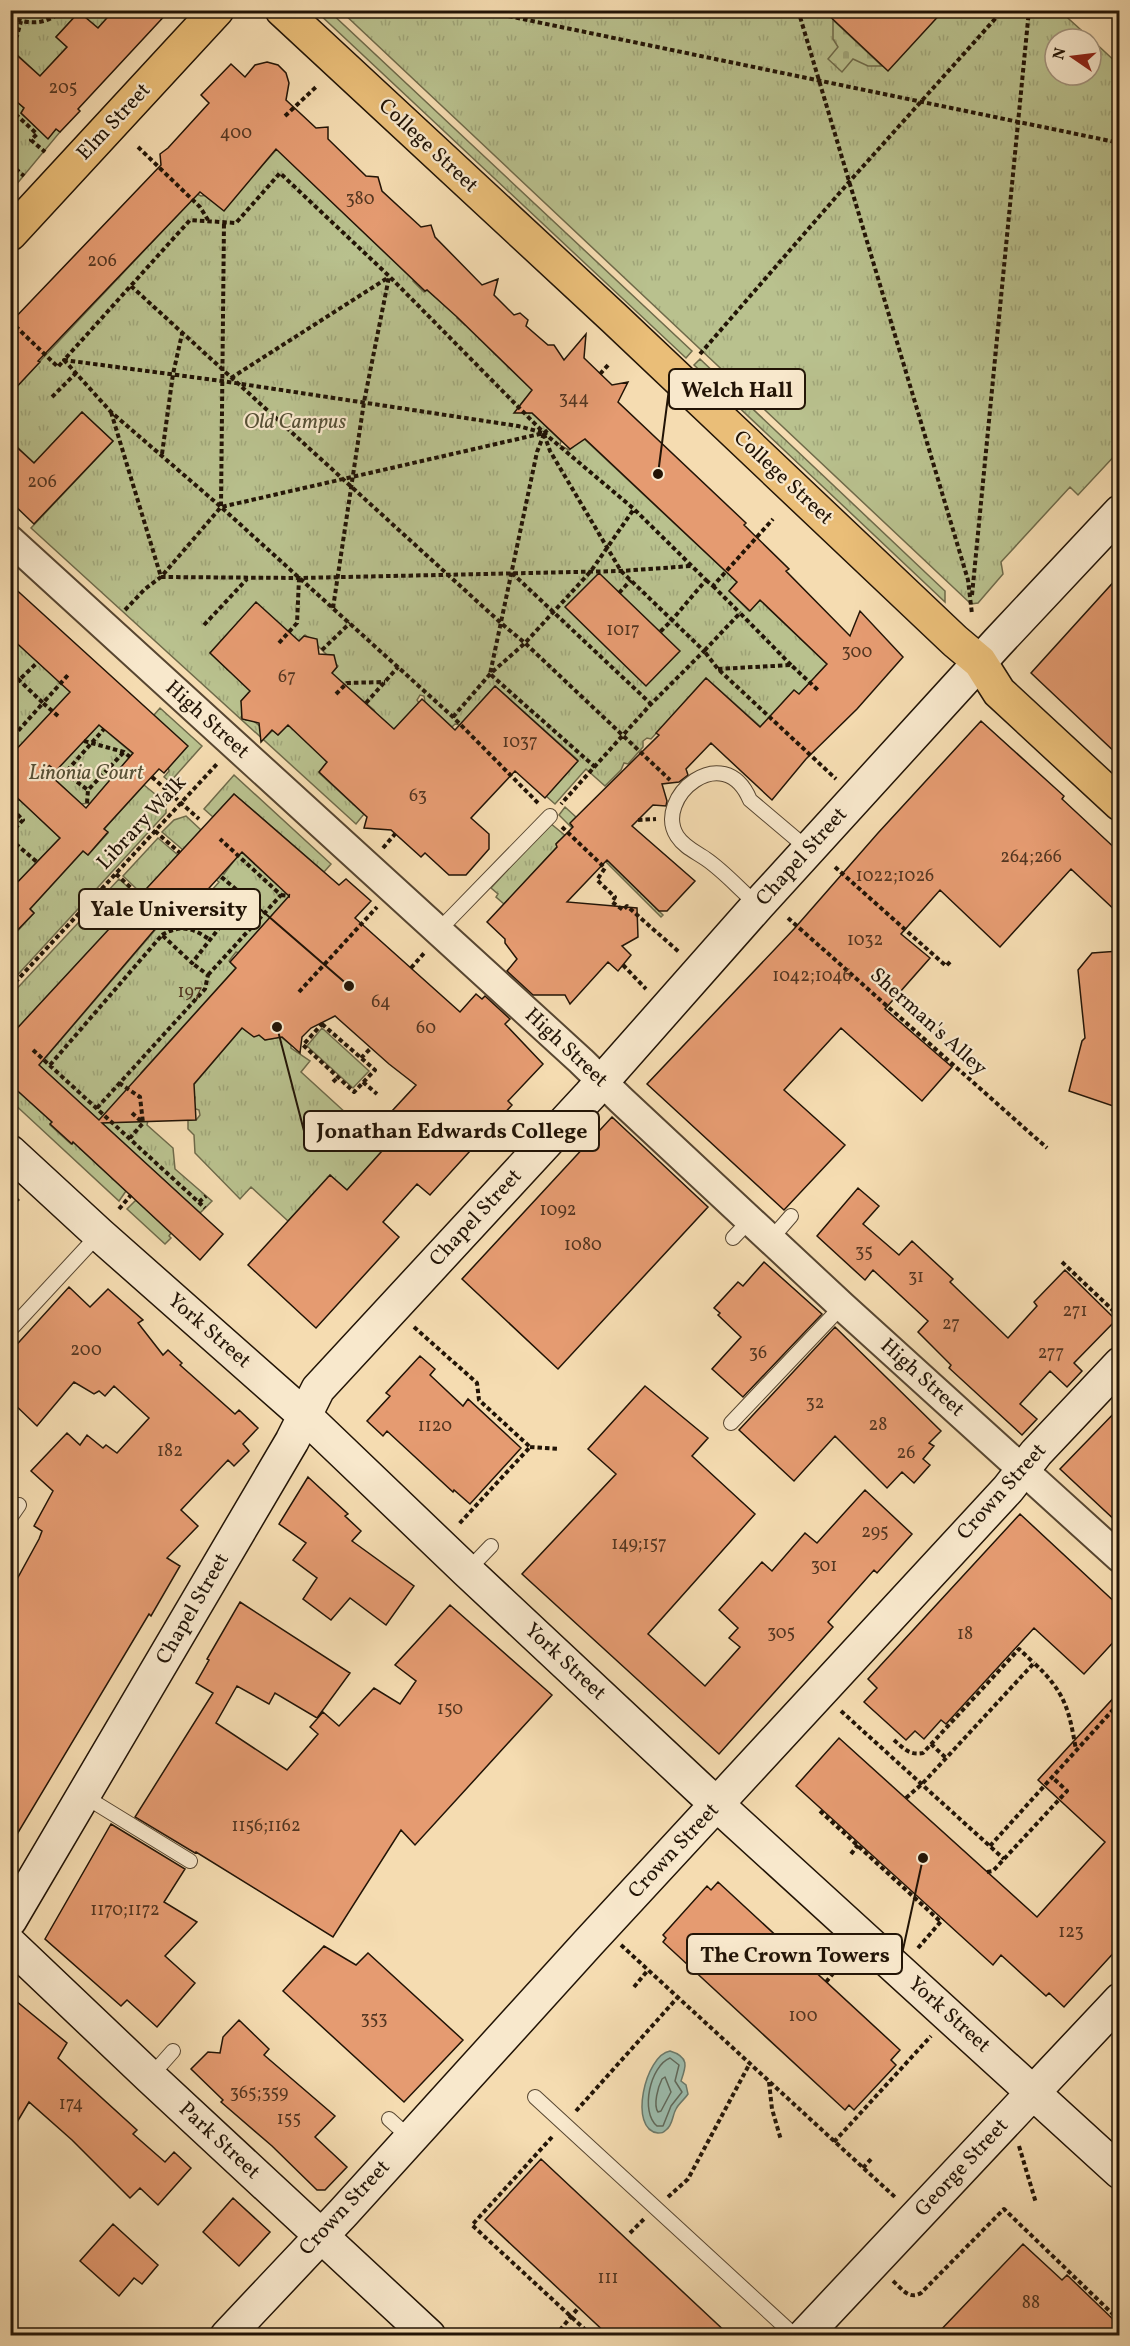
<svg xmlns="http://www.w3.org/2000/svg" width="1130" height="2346" font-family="Vollkorn,serif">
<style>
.grass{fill:url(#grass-tufts);stroke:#6e6a4a;stroke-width:1.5}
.cemetery{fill:url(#cemetery-stones);stroke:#6e6a4a;stroke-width:1.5}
.water{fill:#9cbcad;stroke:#6b796a;stroke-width:1.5}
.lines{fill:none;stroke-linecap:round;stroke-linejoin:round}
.shore{stroke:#5f685a;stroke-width:1.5}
.building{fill:#e59b71;stroke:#221406;stroke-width:1.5;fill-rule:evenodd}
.lane-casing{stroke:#574631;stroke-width:16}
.street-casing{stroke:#574631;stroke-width:32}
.secondary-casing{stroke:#221406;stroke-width:36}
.primary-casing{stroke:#221406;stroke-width:36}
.path{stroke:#221406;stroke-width:4;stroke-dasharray:4.5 3;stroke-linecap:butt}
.lane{stroke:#f8e8cc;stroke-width:14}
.street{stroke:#f8e8cc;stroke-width:28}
.secondary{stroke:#f8e8cc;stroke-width:33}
.primary{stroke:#eabe78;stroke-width:33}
.labels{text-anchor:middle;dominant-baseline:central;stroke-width:4.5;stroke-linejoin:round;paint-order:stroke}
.number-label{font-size:18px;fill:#533621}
.street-label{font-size:21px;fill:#221406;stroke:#f8e8cc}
.park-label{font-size:21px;font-style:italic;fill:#575136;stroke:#f8e8cc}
.leader{fill:none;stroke:#221406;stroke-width:2}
.callout-dot{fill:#221406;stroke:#f8e8cc;stroke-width:2}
.callout{fill:#f8e8cc;stroke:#221406;stroke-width:2}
.callout-label{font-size:22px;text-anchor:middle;font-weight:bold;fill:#221406}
</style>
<defs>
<pattern id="grass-tufts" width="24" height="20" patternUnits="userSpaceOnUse" patternTransform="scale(1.5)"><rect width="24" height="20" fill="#b9c18e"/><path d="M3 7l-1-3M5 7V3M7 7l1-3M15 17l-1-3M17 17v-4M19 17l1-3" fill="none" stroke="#9fa579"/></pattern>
<pattern id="cemetery-stones" width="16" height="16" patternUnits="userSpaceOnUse" patternTransform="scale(1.5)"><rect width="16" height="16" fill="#b9c18e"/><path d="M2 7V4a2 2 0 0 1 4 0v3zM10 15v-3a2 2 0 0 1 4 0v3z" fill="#9fa579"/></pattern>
</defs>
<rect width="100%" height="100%" fill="#f5dcb1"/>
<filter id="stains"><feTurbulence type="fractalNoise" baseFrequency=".00333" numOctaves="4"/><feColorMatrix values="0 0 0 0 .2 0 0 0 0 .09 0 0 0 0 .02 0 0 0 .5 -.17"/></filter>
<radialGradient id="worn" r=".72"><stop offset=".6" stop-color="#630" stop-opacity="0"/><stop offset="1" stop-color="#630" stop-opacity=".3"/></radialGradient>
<!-- grass -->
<path class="grass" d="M10 11H114L98 28 79 12 56 37 67 47 40 76 11 49Z
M316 11H329L692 351 686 358Z
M341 11H1060L1091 39H1055V75H1091V39L1119 65V451L1078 495 1070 487 1001 562 1003 574 978 603 971 604Z
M11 96 24 108 21 113 48 138 56 129 60 132 11 191Z
M277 149 414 279 413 281 424 292 427 290 458 315 457 318 465 325 467 323 496 355 499 353 537 394 532 400 525 399 521 404 526 413H532L561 441 560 445 569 450 573 447 579 434 737 582 729 591 749 611 760 600 827 664 816 676 825 684 808 702 794 691 761 727 706 678 651 739 647 738 643 741V747L628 764 624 763 621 770 605 786 586 769 555 804 546 796 578 760 495 686 460 725 455 724 452 727 425 702 424 696 420 695 417 700 419 703 387 737 374 710 354 693 345 702 323 682 338 666 334 662V657L328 656 317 645V641L311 639 305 635 289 652 256 603 210 653 230 672 255 686 241 701 247 708 241 717 246 720 249 717 262 728 260 730 262 736 266 737 273 730 278 735 292 720 327 762 319 773 364 814 356 824 31 528 113 441 82 412 34 463 11 441 10 393 188 204 195 193 201 196 239 191Z
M700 359 945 591V602L694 365Z
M10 637 84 688 48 716 11 756Z
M160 708 202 746 170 782 164 777 169 771 154 715Z
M99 725 133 754 91 803 81 804 45 770Z
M234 775 331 864 324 872 234 794 213 817 204 809Z
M144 785 166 803V813L11 982 10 932 14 935 34 913 30 909 83 851 88 855 108 833 104 829Z
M19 799 60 838 13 887 10 885V809Z
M565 807 576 817 570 824 663 915 661 917 559 815Z
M186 816 201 830 183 850 162 832 174 820Z
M550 823 573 842 563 843 559 841 556 844 557 847 504 904 496 897 498 894 491 888Z
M223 835 295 901 243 957 236 952 229 961 236 968 141 1073 155 1085 147 1125 173 1148 175 1169 212 1201 200 1213 28 1055 46 1057 180 901 189 910 207 888 211 891 219 882 215 879 222 873 224 874 236 858 218 842Z
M158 838 178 855 142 894 123 876Z
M119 879 139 897 19 1027 11 1020 10 996Z
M242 1028 253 1036 259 1035 265 1040 281 1037 291 1045V1048L310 1061 301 1072 370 1135 367 1138 382 1151 347 1190 330 1175 288 1221 251 1187 240 1199 195 1153 194 1135 188 1129V1120L197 1119 200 1115 199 1110 193 1108 195 1097 191 1094 190 1089Z
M322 1028 369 1071 353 1088 307 1046Z
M10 1084 52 1122 50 1125 71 1144 73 1142 126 1191 119 1201 11 1101Z
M136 1200 171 1233 169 1236 171 1238 165 1244 127 1209Z"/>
<!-- cemetery -->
<path class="cemetery" d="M833 20 882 66H868L853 59 842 72 828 59 838 47 833 39Z"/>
<!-- water -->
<path class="water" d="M670 2051C690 2057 686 2067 681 2081L686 2085 688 2094C685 2099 679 2103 676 2109 672 2116 673 2125 666 2130 663 2133 662 2133 658 2133 628 2130 645 2055 670 2051Z"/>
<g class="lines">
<!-- shore -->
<path class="shore" d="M670 2058 679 2065 675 2081 682 2092 671 2106 663 2126H657C640 2112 650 2066 670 2058Z
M665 2077 671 2092 661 2111 658 2112C653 2105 658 2087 662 2079Z"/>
</g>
<!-- building -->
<path class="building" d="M114 10H170L78 109 80 111 60 132 56 129 48 139 21 113 24 108 10 96V49L40 76 67 47 56 37 79 12 98 28Z
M823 10H944L888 71Z
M267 62 278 65 286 73 289 83 286 100 316 128 328 127V139L366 176 378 177 382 191 421 227 431 225 435 237 482 285 498 279 494 295 514 315 520 313 528 320 526 326 548 345H554L564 360 586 334 584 358 612 385 628 382 618 402 746 523 744 525 789 569 786 571 850 636 860 611 903 657 857 709 806 759 772 800 711 743 686 769 688 775 679 782 662 784 667 801 666 806 653 805 632 826 695 881 667 911H659L607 860 567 902 637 908 638 937 622 946 631 955 618 971 608 962 570 1004 565 995H533L507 971 517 959 505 943V939L487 922 557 847 556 844 573 827 570 823 659 735 656 733 706 678 760 727 794 690 799 694 827 664 760 600 750 611 729 591 737 582 585 439 570 449 532 413H514L532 390 457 317 427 290 425 291 276 149 224 211 200 192 38 361 40 362 10 394V323L161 165 160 154 168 148 209 103 201 95 231 64 245 77 255 65Z
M82 412 113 441 34 524 10 501V441L34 463Z
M599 573 680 651 646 686 565 607Z
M1119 576V756L1031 673Z
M10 584 188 746 164 773 159 769 144 785 104 829 108 832 88 855 83 851 30 909 34 913 10 938V890L60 838 10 791V756L70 692 10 637ZM99 725 133 753 86 808 51 776Z
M256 602 299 641 304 636 317 639 319 654 334 655 337 667 332 673 394 729 422 699 455 730 495 686 578 761 545 798 515 771 471 818 489 834V849L466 875H449L425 853 421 857 391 830 364 828 367 817 319 772 327 762 288 725 278 735 272 730 261 742 259 723 242 719 241 701 250 691 210 653Z
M981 721 1064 796 1062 799 1119 852V914L1071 869 1000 947 940 890 901 934 930 958 885 1009 952 1067 922 1101 841 1028 784 1090 845 1145 784 1210 647 1084 794 929 878 833Z
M234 794 339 885 346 879 371 901 355 918 460 1012 476 994 482 999 485 996 510 1019 505 1024 543 1064 508 1101 512 1105 430 1195 417 1184 383 1222 399 1237 316 1328 248 1265 330 1175 347 1190 382 1151 367 1138 416 1085 389 1064 335 1016 311 1028 302 1037 300 1053 282 1037 265 1040 259 1035 254 1037 242 1028 194 1084 196 1120 102 1123 223 1234 200 1260 73 1142 72 1144 50 1124 52 1122 10 1084V1036ZM242 852 289 896 230 962 236 968 99 1120 39 1065 179 901 189 910Z
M1119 951V1108L1069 1091 1082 1041 1085 1038 1078 970 1092 953Z
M612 1117 708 1207 558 1369 462 1279Z
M858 1188 879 1206 863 1224 899 1255 912 1241 953 1279 950 1282 1008 1338 1037 1306 1034 1302 1065 1270 1116 1320 1074 1363 1082 1371 1067 1387 1050 1371 1020 1404 1037 1419 1022 1435 949 1368 951 1365 918 1332 928 1321 873 1270 865 1280 817 1236Z
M764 1262 822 1314 743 1397 712 1369 741 1337 718 1315 720 1313 714 1308 738 1282 743 1286Z
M69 1287 90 1307 108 1289 143 1320 138 1323 163 1355 168 1350 182 1363 180 1365 235 1414 239 1410 258 1428 243 1444 249 1451 234 1466 228 1460 181 1510 198 1526 167 1558 180 1566 151 1616 149 1614 10 1846V1592L39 1539 42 1531 34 1526 53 1491 31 1471 67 1433 80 1445 87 1435 103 1448 106 1445 117 1453 149 1418 114 1386 105 1396 99 1391 94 1394 74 1382 37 1426 10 1400V1352Z
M835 1327 941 1431 929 1443 934 1446 923 1459 930 1465 914 1483 902 1472 887 1488 835 1436 794 1481 739 1430Z
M420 1356 435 1369 430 1375 463 1406 468 1399 521 1448 470 1504 454 1490 453 1492 387 1431 383 1436 367 1421 390 1396 386 1393Z
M645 1386 708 1438 692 1456 755 1514 648 1634 705 1686 740 1647 729 1638 738 1628 719 1610 762 1562 772 1571 805 1533 817 1543 865 1490 912 1534 877 1573 874 1570 828 1622 833 1627 719 1754 522 1574 616 1474 588 1449Z
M1119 1408V1524L1060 1469Z
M308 1477 348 1514 345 1516 361 1531 352 1541 414 1586 386 1625 350 1598 331 1620 303 1599 317 1578 293 1560 306 1543 279 1524Z
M1020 1514 1119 1606V1636L1084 1674 1034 1628 946 1724 941 1720 924 1739 915 1731 906 1740 864 1702 877 1688 868 1679Z
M240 1602 350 1673 317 1718 275 1693 269 1704 237 1686 216 1723 287 1770 318 1734 310 1727 323 1712 339 1726 374 1688 400 1704 416 1681 395 1665 450 1605 552 1695 415 1845 401 1830 333 1937 196 1852 195 1853 135 1817 213 1693 196 1683 209 1660 207 1659Z
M1119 1692V1947L1064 2007 1049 1993 1046 1996 1001 1955 993 1965 796 1786 839 1738 1037 1917 1105 1842 1038 1780Z
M111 1824 185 1869 164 1902 197 1922 165 1956 195 1983 157 2027 127 2000 121 2006 45 1939Z
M718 1882 900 2050 891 2060 896 2065 854 2110 849 2105 845 2110 663 1942 666 1938 663 1935 707 1886 711 1890Z
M324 1946 356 1965 368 1953 463 2040 404 2102 283 1991Z
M10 1996 67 2043 58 2058 137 2130 133 2134 165 2162 174 2152 191 2168 158 2205 140 2188 130 2198 72 2140 29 2102 10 2134Z
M239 2020 269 2049 264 2055 335 2116 315 2137 347 2167 325 2190H317L272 2146 221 2102 223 2100 191 2069 208 2052 220 2053 223 2037Z
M541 2159 730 2336H609L485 2220Z
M233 2198 270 2232 239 2266 203 2232Z
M113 2224 158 2265 142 2284 134 2278 119 2296 80 2261Z
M1023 2244 1062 2280 1067 2275 1119 2325V2336H935Z"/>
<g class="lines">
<defs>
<path id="lane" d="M758 905C741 891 725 872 706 859 696 852 684 847 677 836 653 798 724 738 750 800L808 849
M439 930 550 816
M733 1238 750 1220
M771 1239 791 1216
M10 1330 99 1234
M731 1423 842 1306
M10 1518 19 1505
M467 1571 491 1546
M84 1796 190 1861
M150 2077 173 2051
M535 2097 795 2336
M389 2119 410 2138"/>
<path id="street" d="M10 540 581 1061 621 1100 842 1306 1120 1558"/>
<path id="secondary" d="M10 1152 99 1234 305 1416 467 1571 700 1789 1120 2172
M10 1920 292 1441 318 1389 590 1095 758 905 998 642 1120 512
M10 1944 150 2077 429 2336
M227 2336 343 2213 589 1942 1008 1489 1036 1453 1120 1364
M804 2336 1120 2000"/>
<path id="primary" d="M282 10 614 318 955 641 980 662 999 692 1120 804
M10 234 217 10"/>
</defs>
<!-- lane casing -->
<use href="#lane" class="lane-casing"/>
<!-- street casing -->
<use href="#street" class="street-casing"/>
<!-- secondary casing -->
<use href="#secondary" class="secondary-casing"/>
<!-- primary casing -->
<use href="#primary" class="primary-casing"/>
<!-- path -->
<path class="path" d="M479 10 1120 143
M798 10 968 580 972 614
M10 17C29 25 47 25 62 10
M10 44 17 36 21 21
M10 109 37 134 31 140 45 152
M285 116 316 87
M138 147 200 207 208 220
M10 164 24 176
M131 286 502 624 525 643 670 780
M10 321 58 367 64 360 222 381 518 426 544 433
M700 354 849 182 1003 10
M600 374 610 363
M231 378 389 277
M52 397 76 373
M111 412 161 577 300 578 621 571 691 566
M544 434 537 452 490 674 595 767
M544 434 550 451 621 571 672 620 660 632
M162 454 173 374 182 334
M221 506 224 221
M512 573 651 704
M706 580 713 586 773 519
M713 586 740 613
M619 593 631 580
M972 595 1029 10
M333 608 364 402 389 277
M125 610 145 589 161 577 221 507 544 433 549 429
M204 625 247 579
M279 643 297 623 299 579
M322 650 350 623
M791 665 740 613 704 651 718 669 836 779
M718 669 791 665 819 691
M10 672 19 680 38 662
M10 678 19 680 43 703 10 740
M336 694 347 683 385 682
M366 703 398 667
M58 716 43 703 68 675
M453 717 490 674 525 643 591 571 634 509
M84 741 124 752 130 757
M48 766 60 776
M65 773 88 790
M152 777 199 819
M55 779 65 773 104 729
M87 803 88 790 124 752
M538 803 453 717 221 507 111 412 64 360 190 220 236 223 280 173 389 276 544 433 634 509 706 580 672 620 704 651 651 704 561 804
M638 820 656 819
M562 827 605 868 597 880 615 897 612 902 623 910 627 906 679 952
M155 831 180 853
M10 834 23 820 11 808
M10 839 37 862
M383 848 395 834
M835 867 946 966 951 961
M116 874 140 896
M204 891 229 914
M281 895 290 896
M788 918 1047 1148
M162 935C180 924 194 928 210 940
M623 965 646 989
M411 968 425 952
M208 975 281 895 220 839
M10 988 217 764
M299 992 377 907
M322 1024 375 1070 354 1092 303 1045Z
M10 1031 13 1033
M33 1050 205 1208
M361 1058 371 1048
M50 1065 162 935 192 963 244 896 219 875
M333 1082 338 1077
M363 1082 377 1094
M119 1083 140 1097 143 1123 130 1138
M97 1108 205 989 208 975 192 963
M132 1113 142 1122
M199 1202 206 1196
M10 1207 20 1197
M119 1209 131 1195
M1062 1262 1120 1317
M414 1327 477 1383 479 1400 530 1447 459 1524
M530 1447 559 1449
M841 1711 1004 1859
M894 1740C903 1748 910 1756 923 1753L1019 1649 1034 1663
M931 1744 946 1758
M906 1798 922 1784 1034 1663C1065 1692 1069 1709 1076 1750
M820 1811 941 1922
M990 1846 1120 1702
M851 1854 858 1845
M987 1872 993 1871 1067 1791 1052 1777
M621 1945 896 2198
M918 1948 943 1919
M826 1982 846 1958
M634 1987 648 1970
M769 2082 772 2109 781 2140
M576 2111 678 1997
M552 2137 472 2225 592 2336
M834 2142 931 2036
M1019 2146 1036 2203
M863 2168 872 2158
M668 2197 688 2179 750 2063
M630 2233 644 2219
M893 2281C902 2289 909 2300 921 2293L1004 2209 1120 2321
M555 2336 579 2307"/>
<!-- lane -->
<use href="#lane" class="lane"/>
<!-- street -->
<use href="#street" class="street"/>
<!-- secondary -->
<use href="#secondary" class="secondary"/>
<!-- primary -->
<use href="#primary" class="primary"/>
</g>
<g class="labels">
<!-- number labels -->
<g class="number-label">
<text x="63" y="88">205</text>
<text x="236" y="133">400</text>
<text x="360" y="199">380</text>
<text x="102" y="261">206</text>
<text x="574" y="399">344</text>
<text x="42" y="482">206</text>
<text x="623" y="630">1017</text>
<text x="857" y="652">300</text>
<text x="287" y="677">67</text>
<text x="520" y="742">1037</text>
<text x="418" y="796">63</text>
<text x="1031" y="857">264;266</text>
<text x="895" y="876">1022;1026</text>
<text x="865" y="940">1032</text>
<text x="812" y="976">1042;1046</text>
<text x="190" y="992">197</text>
<text x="381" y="1002">64</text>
<text x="426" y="1028">60</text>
<text x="558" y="1210">1092</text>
<text x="583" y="1245">1080</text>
<text x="864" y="1252">35</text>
<text x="916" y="1277">31</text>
<text x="1075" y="1311">271</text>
<text x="951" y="1324">27</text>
<text x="86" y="1350">200</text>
<text x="758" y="1353">36</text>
<text x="1051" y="1353">277</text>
<text x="815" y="1403">32</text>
<text x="878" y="1425">28</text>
<text x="435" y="1426">1120</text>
<text x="170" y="1451">182</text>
<text x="906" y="1453">26</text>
<text x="875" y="1532">295</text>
<text x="639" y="1544">149;157</text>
<text x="824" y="1566">301</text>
<text x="781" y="1633">305</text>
<text x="965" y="1634">18</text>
<text x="450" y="1709">150</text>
<text x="266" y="1826">1156;1162</text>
<text x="125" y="1910">1170;1172</text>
<text x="1071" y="1932">123</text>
<text x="803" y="2016">100</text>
<text x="374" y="2019">353</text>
<text x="259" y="2093">365;359</text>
<text x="71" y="2104">174</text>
<text x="289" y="2119">155</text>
<text x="608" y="2278">111</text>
<text x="1031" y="2303">88</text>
</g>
<!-- street labels -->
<g class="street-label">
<text transform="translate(114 122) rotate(-47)">Elm Street</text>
<text transform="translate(428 146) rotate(43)">College Street</text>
<text transform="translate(783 478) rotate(43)">College Street</text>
<text transform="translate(207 720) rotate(42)">High Street</text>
<text transform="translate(142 823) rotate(-47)">Library Walk</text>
<text transform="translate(802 857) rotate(-48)">Chapel Street</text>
<text transform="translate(928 1022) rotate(42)">Sherman's Alley</text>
<text transform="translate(566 1048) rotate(43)">High Street</text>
<text transform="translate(476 1218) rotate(-47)">Chapel Street</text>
<text transform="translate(209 1331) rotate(41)">York Street</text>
<text transform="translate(922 1378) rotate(42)">High Street</text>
<text transform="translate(1002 1492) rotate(-48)">Crown Street</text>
<text transform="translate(193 1609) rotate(-60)">Chapel Street</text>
<text transform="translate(565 1662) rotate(43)">York Street</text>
<text transform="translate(674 1851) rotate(-47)">Crown Street</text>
<text transform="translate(949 2015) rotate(42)">York Street</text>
<text transform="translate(219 2141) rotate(43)">Park Street</text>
<text transform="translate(962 2168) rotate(-47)">George Street</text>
<text transform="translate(345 2208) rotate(-47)">Crown Street</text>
</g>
<!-- park labels -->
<g class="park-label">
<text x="295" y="422">Old Campus</text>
<text x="86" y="773">Linonia Court</text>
</g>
</g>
<!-- callouts -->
<path class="leader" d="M658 474L669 389M349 986L260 909M277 1027L304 1131M923 1858L902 1954"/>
<g class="callout-dot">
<circle cx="658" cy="474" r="6"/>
<circle cx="349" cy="986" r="6"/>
<circle cx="277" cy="1027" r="6"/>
<circle cx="923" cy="1858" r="6"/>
</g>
<g class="callout">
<rect x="669" y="369" width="136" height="40" rx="6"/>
<rect x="79" y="889" width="181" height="40" rx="6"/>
<rect x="304" y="1111" width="295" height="40" rx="6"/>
<rect x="687" y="1934" width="215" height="40" rx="6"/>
</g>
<g class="callout-label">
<text x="737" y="397">Welch Hall</text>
<text x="169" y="916">Yale University</text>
<text x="452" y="1138">Jonathan Edwards College</text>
<text x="795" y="1962">The Crown Towers</text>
</g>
<!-- margin -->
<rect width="1130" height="2346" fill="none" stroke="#f5dcb1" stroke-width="36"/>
<rect x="12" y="12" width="1106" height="2322" fill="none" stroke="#221406" stroke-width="3"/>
<rect x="18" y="18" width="1094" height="2310" fill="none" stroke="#221406" stroke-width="1.5"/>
<!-- north arrow -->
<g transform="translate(1073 57) rotate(284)"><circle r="28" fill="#f8e8cc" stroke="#a2937d" stroke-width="1.5"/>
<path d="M0-4.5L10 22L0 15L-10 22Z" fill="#8f2418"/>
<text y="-9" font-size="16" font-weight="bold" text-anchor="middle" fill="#221406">N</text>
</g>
<rect width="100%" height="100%" filter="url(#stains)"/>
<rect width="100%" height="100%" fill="url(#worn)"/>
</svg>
